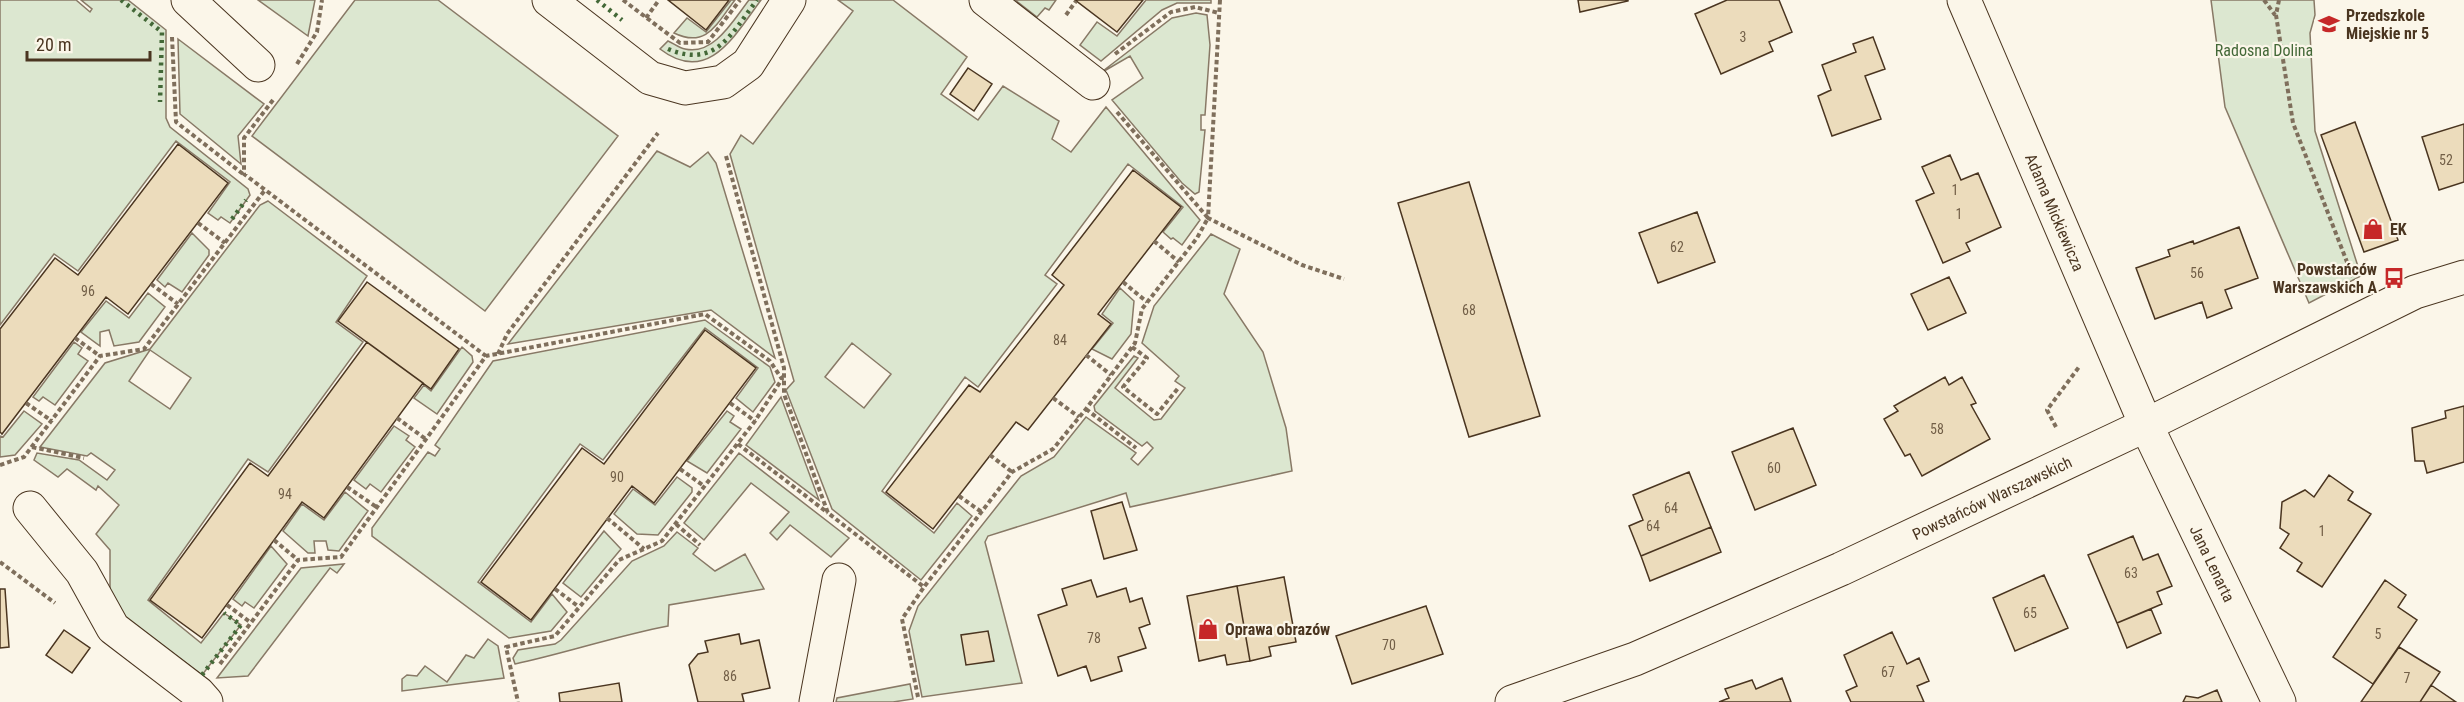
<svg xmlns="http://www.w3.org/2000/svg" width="2464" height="702" font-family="'Roboto Condensed',sans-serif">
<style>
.green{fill:#dce7d0;stroke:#887966;stroke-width:1.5;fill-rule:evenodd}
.building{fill:#ecdcbc;stroke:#4a3520;stroke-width:1.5}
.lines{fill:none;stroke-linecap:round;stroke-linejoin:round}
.minor-casing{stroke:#4a3520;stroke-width:35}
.path{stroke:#7f6f5c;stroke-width:4;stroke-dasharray:4.5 3;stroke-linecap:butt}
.minor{stroke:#fbf6e9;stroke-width:33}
.hedge{stroke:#436837;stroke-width:4.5;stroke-dasharray:3 4.5;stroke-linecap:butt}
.labels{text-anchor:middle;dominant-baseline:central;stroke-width:4.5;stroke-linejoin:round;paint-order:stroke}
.number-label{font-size:14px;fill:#725f47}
.poi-label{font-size:16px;font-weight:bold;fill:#4a3520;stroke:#fbf6e9;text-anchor:start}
.park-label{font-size:16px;fill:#436837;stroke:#fbf6e9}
.street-label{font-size:16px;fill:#4a3520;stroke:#fbf6e9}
</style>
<rect width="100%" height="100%" fill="#fbf6e9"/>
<!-- green -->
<path class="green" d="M0 0H76L90 12 92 9 81 0H128L166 30V118L170 127 248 189 250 195 230 223 221 217 218 220 208 213 230 182 176 141 78 271 54 254 0 325Z
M258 0H315L308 36Z
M355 0H438L618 136 485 311 252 136Z
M731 0H735C717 23 707 49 674 33L687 18 706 32Z
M749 0H761C735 35 708 86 660 49L668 41C673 43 679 48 685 49 714 56 734 19 749 0Z
M838 0H893L967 57 941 94 978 120 1003 86 1059 121 1052 139 1071 152 1106 107 1200 220 1182 245 1173 238 1171 239 1163 232 1183 207 1128 164 1045 275 1057 284 978 387 965 377 882 491 934 533 957 503 972 516 921 580 832 509 786 390 794 381 730 154 741 135 753 144 853 11ZM852 343 891 374 864 408 825 377Z
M1015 0H1056L1049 10 1045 8 1037 17Z
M1146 0H1211V3H1177L1162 10 1101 61 1080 45 1097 22 1117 36Z
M2211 0H2314L2315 15 2310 33 2315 131 2361 276 2309 303 2225 107Z
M1196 13 1207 15 1210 45 1205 115H1201V130H1205L1199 192 1195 194 1182 183 1112 100 1143 78 1130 56 1099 74 1172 18Z
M178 39 264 104 238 136 241 164 180 114Z
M657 151 690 167 708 152 716 163 775 358 711 310 508 344Z
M268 201 367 276 336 322 363 342 268 472 248 459 148 600 201 643 224 613 241 625 202 675 121 614 110 590V550L96 534 119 505 98 486 96 490 67 469 58 477 34 460 37 453 79 460 107 480 115 470 91 453 87 456 40 447 105 363 150 349 260 205ZM150 350 191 378 170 409 129 381Z
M192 233 209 250V255L182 292 168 283 165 287 157 280Z
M1211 234 1240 249 1224 294 1263 352 1286 428 1292 471 1130 507 1126 493 988 536 985 542 1022 683 922 697 909 631 918 606 1021 476 1054 457 1086 417 1136 453 1131 459 1138 465 1153 448 1147 442 1142 446 1095 411 1094 406 1134 356 1138 358 1115 388 1154 420 1161 419 1185 388 1175 381 1179 376 1142 343 1154 306Z
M1120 288 1134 301 1131 334 1112 359 1092 349 1113 323 1102 314Z
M148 293 165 307 139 342 114 346 109 330 100 332V346L81 332 106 301 129 318Z
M705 320 770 367 775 382 753 412 736 398 758 368 705 328 603 460 580 444 478 582 531 622 552 594 567 612 551 631 509 638 372 536V528L428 452 435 456 440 449 435 445 493 361Z
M74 342 82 348 78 354 88 361 55 405 43 397 39 401 33 397Z
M462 347 472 356 473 362 437 414 414 398 424 385 431 391Z
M781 397 819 500 746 445Z
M24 411 42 424 15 455 0 457V436L3 437Z
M727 411 734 416 730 422 741 429 707 473 687 461Z
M394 426 409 436 406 440 415 447 381 492 370 484 366 489 354 480Z
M739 453 849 538 831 557 790 525 777 540 770 533 789 512 751 483 704 540 684 523Z
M677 477 692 488V492L658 535 637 534 614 514 633 489 655 505Z
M345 492 368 511 339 551 328 550 326 541H314L315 553H308L283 531 302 504 324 520Z
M604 531 621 549 581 597 563 583Z
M677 532 698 548 693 554 715 571 745 554 764 589 669 605 668 626C616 636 566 653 515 664L513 658 518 650 555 644 561 640 632 561 664 546Z
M271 546 287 564 254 608 245 602 242 606 233 599Z
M344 564 337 573 330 568 248 676 217 678 301 568Z
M488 639 498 646 504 678 402 691V679L407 675 417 676 425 666 447 682 466 655 474 658Z
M910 684 913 699 893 702H836L837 698Z"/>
<!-- building -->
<path class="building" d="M668 0H729L706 30Z
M1075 0H1143L1117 32Z
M1578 0H1628V1L1580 12Z
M1727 0H1779L1792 32 1769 42 1773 51 1721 74 1695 14Z
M1873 37 1885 69 1865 76 1881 119 1832 136 1818 96 1831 90 1822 65 1856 52 1853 44Z
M968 68 992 84 974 111 950 94Z
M2355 122 2398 240 2364 252 2321 135Z
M2464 124V182L2439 190 2422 137Z
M178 144 228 183 128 314 106 297 2 434 0 432V329L55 258 78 275Z
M1950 155 1961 180 1978 173 2001 227 1966 243 1970 251 1943 263 1916 201 1934 193 1922 167Z
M1133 170 1181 207 1098 314 1111 324 1028 430 1016 422 933 529 886 492 969 385 980 392 1064 285 1052 275Z
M1469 182 1540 416 1469 437 1398 203Z
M1697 212 1715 262 1658 283 1639 233Z
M2239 227 2258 278 2225 290 2232 308 2207 318 2202 302 2155 319 2136 268 2170 256 2168 250 2193 241 2194 244Z
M1949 277 1966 313 1928 330 1911 294Z
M367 282 459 349 431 389 338 321Z
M705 330 756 368 654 503 632 486 531 620 481 582 582 448 604 464Z
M367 342 423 383 324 518 302 502 202 638 150 600 250 463 268 476Z
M1945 377 1949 385 1962 377 1976 403 1971 405 1990 439 1922 476 1910 454 1905 456 1884 419 1898 411 1894 406Z
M2464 406V462L2427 473 2424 461H2415L2412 428 2446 418 2445 411Z
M1793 428 1816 485 1755 510 1732 452Z
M1689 472 1711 527 1641 556 1629 526 1643 520 1633 495Z
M2329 475 2353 492 2348 500 2371 514 2322 587 2297 571 2302 563 2280 548 2289 534 2280 528 2282 502 2305 490 2314 497Z
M1122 502 1137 550 1104 559 1091 511Z
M1711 527 1721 552 1650 581 1641 556Z
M2133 536 2143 560 2158 554 2172 586 2157 592 2162 604 2117 623 2088 555Z
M2044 575 2068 628 2015 651 1993 598Z
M1284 577 1296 642 1269 647 1271 656 1250 661 1237 586Z
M1091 580 1097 597 1126 588 1130 602 1142 598 1150 624 1139 628 1146 648 1118 657 1122 671 1091 681 1086 666 1058 676 1038 615 1067 605 1062 589Z
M2385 580 2406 595 2398 607 2417 620 2373 684 2333 657Z
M1237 586 1250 661 1227 665 1225 655 1199 661 1187 596Z
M0 589H5L9 647 0 648Z
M1426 606 1443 654 1352 684 1336 636Z
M2151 609 2161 633 2127 648 2117 623Z
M64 630 90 648 72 673 46 655Z
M988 631 994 661 966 665 961 635Z
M1892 632 1907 664 1919 658 1929 681 1917 686 1924 702H1851L1846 691 1857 686 1844 655Z
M739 634 741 644 759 640 770 688 742 694 744 702H698L689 665 698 654 708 652 705 641Z
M2399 647 2440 672 2420 702H2361Z
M1782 678 1791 702H1719L1729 698 1725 689 1752 680 1756 689Z
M619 683 622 702H560L559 693Z
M2431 685 2456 702H2420Z
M2217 690 2222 702H2183L2186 696 2198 698Z"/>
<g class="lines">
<defs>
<g id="minor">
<path d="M188 0 258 65"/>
<path d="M549 0 650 78 685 88 723 82 748 64 789 0"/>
<path d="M986 0 1093 83"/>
<path id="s1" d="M1964 0 2146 425 2279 702"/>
<path d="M30 508 82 572 113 628 198 693 206 702"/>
<path d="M816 702 839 580"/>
<path id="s2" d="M1512 702 1635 659 1841 569 2146 425 2415 292 2464 277"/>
</g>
</defs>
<!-- minor casing -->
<use href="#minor" class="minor-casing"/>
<!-- path -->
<path class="path" d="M623 0 680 43 708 42 740 0
M1220 0 1208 218 1302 265 1344 279
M2264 0 2275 15
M2279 0 2276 15 2293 123 2354 280
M1066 15 1076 1
M646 18 659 0
M172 37 176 122 243 174
M1115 54 1171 12 1195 7 1219 13
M297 64 317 32 322 0
M273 100 244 138V174L486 356
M726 156 784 368V394L828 513 924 587 1012 472 1053 449 1086 409 1135 343 1142 309 1197 238 1208 218 1117 112
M198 223 225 243
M1154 241 1179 262
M1123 282 1147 302
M151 284 178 304
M75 338 100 356
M1132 347 1147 358 1123 387 1157 414 1179 387
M498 354 507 334 658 133
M1086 355 1111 375
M1053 398 1079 417
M26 403 52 421
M730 403 755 421
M1086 409 1136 448
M397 418 427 440
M2056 427 2047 410 2079 367
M738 444 828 513
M32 447 84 458
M990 455 1012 472
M0 465 24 457 100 356 144 349 265 190
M680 469 704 486
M347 487 378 508
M959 496 983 513
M607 518 644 549
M676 524 700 545
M274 540 298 560
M0 562 55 603
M555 589 579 607
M227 605 250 622
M220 664 298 560 341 557 486 356 705 314 770 361 782 379 755 421 662 541 619 560 555 636 506 647 518 702
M918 697 902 619 924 587"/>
<!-- minor -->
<use href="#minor" class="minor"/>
<!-- hedge -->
<path class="hedge" d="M121 0 162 32 160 102
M597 0 622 20
M668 49C716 69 731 34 757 0
M232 219 246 200
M202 675 241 625 224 613"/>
</g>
<!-- icons -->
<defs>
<symbol id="school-bare" viewBox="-9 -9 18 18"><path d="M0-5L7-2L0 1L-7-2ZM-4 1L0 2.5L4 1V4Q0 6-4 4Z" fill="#c62828" stroke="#fbf6e9" stroke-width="2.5" paint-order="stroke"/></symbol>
<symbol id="shop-bare" viewBox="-9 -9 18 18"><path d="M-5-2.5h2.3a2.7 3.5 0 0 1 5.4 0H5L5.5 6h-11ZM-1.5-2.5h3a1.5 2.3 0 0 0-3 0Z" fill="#c62828" stroke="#fbf6e9" stroke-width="2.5" paint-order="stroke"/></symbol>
<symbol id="bus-bare" viewBox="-9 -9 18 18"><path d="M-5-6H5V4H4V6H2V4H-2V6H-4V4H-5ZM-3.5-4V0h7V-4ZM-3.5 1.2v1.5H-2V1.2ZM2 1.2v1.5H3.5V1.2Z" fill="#c62828" stroke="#fbf6e9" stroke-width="2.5" paint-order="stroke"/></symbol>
</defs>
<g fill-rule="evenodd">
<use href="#school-bare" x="2314" y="9" width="30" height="30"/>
<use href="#shop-bare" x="2358" y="214" width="30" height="30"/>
<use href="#bus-bare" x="2379" y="263" width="30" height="30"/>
<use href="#shop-bare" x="1193" y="614" width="30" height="30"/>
</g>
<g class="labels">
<!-- number labels -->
<g class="number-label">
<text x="1743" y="37">3</text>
<text x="2446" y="160">52</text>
<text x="1955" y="190">1</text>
<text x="1959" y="214">1</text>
<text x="1677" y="247">62</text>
<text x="2197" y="273">56</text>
<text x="88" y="291">96</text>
<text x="1469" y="310">68</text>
<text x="1060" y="340">84</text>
<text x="1937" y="429">58</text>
<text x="1774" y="468">60</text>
<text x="617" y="477">90</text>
<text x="285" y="494">94</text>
<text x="1671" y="508">64</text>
<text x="1653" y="526">64</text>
<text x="2322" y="531">1</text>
<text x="2131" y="573">63</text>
<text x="2030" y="613">65</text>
<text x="2378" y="634">5</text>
<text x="1094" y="638">78</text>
<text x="1389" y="645">70</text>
<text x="1888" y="672">67</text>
<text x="730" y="676">86</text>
<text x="2407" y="678">7</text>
</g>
<!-- poi labels -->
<g class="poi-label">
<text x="2346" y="15">Przedszkole<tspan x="2346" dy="18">Miejskie nr 5</tspan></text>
<text x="2390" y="229">EK</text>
<text x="2377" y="269" text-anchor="end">Powstańców<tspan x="2377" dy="18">Warszawskich A</tspan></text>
<text x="1225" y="629">Oprawa obrazów</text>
</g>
<!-- park labels -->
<g class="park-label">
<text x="2264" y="50">Radosna Dolina</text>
</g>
<!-- street labels -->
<g class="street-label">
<text stroke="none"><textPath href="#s1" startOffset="231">Adama Mickiewicza</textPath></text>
<text stroke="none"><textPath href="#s2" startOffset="522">Powstańców Warszawskich</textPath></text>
<text stroke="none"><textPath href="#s1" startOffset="616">Jana Lenarta</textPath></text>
</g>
</g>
<!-- scale -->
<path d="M27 51v9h123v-9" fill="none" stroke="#4a3520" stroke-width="3"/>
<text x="36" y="51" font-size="18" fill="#4a3520" stroke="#fbf6e9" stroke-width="4.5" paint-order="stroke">20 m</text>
</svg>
